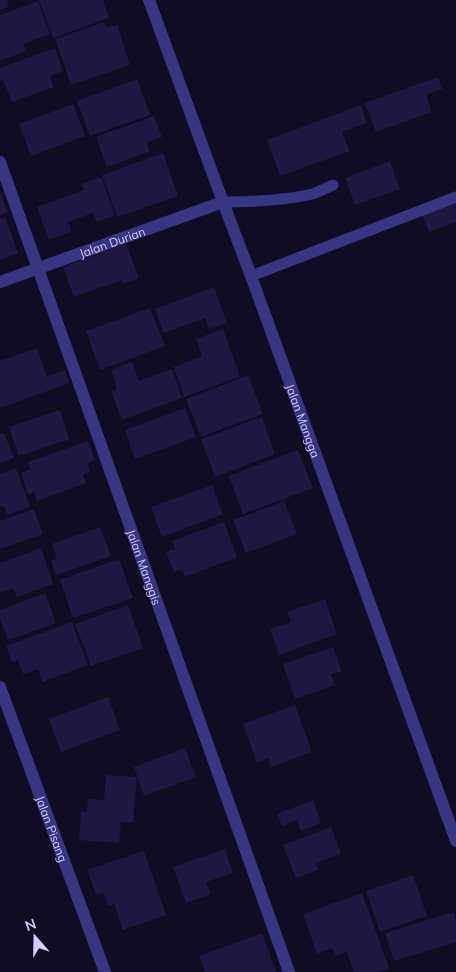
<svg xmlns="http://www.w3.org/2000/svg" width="456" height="972" font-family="Mulish,sans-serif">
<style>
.building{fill:#211743}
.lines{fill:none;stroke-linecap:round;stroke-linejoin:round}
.lane{stroke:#383583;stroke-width:11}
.street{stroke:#383583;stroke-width:12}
.labels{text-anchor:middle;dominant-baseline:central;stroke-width:4.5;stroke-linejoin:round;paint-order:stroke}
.street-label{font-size:12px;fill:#d3cdff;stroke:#100c22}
</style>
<rect width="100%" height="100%" fill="#100c22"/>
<!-- building -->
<path class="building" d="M0 0H7L9 7 0 10Z
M39 0H103L109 18 53 38Z
M38 1 50 34 23 44 26 51 0 61V15Z
M104 22 106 28 117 25 130 65 71 85 55 39Z
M55 48 63 71 50 76 54 87 12 102 3 80 0 81V68Z
M438 77 442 89 426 95 432 112 376 132 365 103Z
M137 79 150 115 90 136 77 101Z
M73 104 85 136 31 156 19 124Z
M361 105 367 123 342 132 350 151 280 176 267 140Z
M154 116 162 137 147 143 150 151 107 167 96 137Z
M163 153 178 196 117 217 102 175Z
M390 161 400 189 355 205 345 178Z
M101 177 115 215 97 222 93 213 68 222 72 231 49 240 37 207 84 190 82 184Z
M0 192 8 212 0 215Z
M456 201V222L429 232 422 214Z
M5 217 18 253 0 260V219Z
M126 244 139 278 123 284 122 280 74 297 63 267Z
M214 287 227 323 209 329 205 318 164 333 155 309Z
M150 308 165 346 100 370 86 331Z
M223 329 240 377 184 397 174 367 202 356 196 339Z
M37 348 47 377 65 370 70 383 0 408V361Z
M132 362 139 381 172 369 182 398 122 420 111 391 117 389 111 370Z
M248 375 263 414 201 437 186 399Z
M185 408 196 437 135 459 125 430Z
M60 410 69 439 19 456 9 427Z
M262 417 275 454 215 477 201 439Z
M4 433 14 458 0 463V434Z
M88 441 95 460 87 463 90 472 83 475 86 483 37 501 34 492 28 494 21 473 31 469 28 462Z
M298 450 313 488 243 514 229 476Z
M16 468 30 507 7 515 4 506 0 507V474Z
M212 485 223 514 162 537 151 507Z
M284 501 297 534 246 553 233 520Z
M34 509 43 534 0 549V521Z
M224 522 237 557 185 577 182 569 174 572 166 552 175 549 172 541Z
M100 527 111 556 56 575 51 561 57 559 52 544Z
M41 548 53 584 17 597 13 588 0 593V563Z
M119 559 133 598 73 618 60 580Z
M45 593 56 623 8 640 0 619V610Z
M325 599 337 634 279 655 270 629 291 622 287 612Z
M128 605 143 648 91 666 75 624Z
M72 622 88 665 42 682 38 669 23 674 18 660 12 662 6 646Z
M333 647 342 671 331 674 335 685 295 699 283 664Z
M108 697 120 730 61 752 49 719Z
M295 705 312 752 271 767 268 758 257 763 243 724Z
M185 748 196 777 144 796 134 767Z
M106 775 137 777 133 822H121L119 843 79 840 81 811 87 812 88 799 104 800Z
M313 800 321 823 301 831 297 820 282 826 277 814Z
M331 827 341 853 316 863 318 870 296 878 283 845Z
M225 849 233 873 206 882 211 894 186 903 173 867Z
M144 851 166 915 123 930 114 904 108 906 103 892 96 894 87 870Z
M413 875 427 916 380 932 366 891Z
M362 893 389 968 377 972H354L347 952 335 956 332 948 317 954 303 914Z
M453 912 456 922V942L394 961 385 933Z
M262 933 276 972H205L199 956Z"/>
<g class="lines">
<!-- lane -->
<path class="lane" d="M223 202C252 202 283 201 312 194 319 192 326 188 333 185
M251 276 456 197"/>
<!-- street -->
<g class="street">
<path id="s1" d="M149 0 223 202 251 276 456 841"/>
<path id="s2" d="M0 162 289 972"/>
<path id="s3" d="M0 282 223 202"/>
<path id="s4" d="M0 687 105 972"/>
</g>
</g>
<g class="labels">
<!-- street labels -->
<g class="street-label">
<text stroke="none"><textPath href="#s3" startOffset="119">Jalan Durian</textPath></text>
<text stroke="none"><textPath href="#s1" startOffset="448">Jalan Mangga</textPath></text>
<text stroke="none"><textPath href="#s2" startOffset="430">Jalan Manggis</textPath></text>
<text stroke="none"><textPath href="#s4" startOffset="151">Jalan Pisang</textPath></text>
</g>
</g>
<!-- north arrow -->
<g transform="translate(35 937) rotate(340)" stroke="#100c22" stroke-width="4" paint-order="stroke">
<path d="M0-4L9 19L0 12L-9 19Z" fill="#d3cdff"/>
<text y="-8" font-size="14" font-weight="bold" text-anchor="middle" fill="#d3cdff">N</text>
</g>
</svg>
